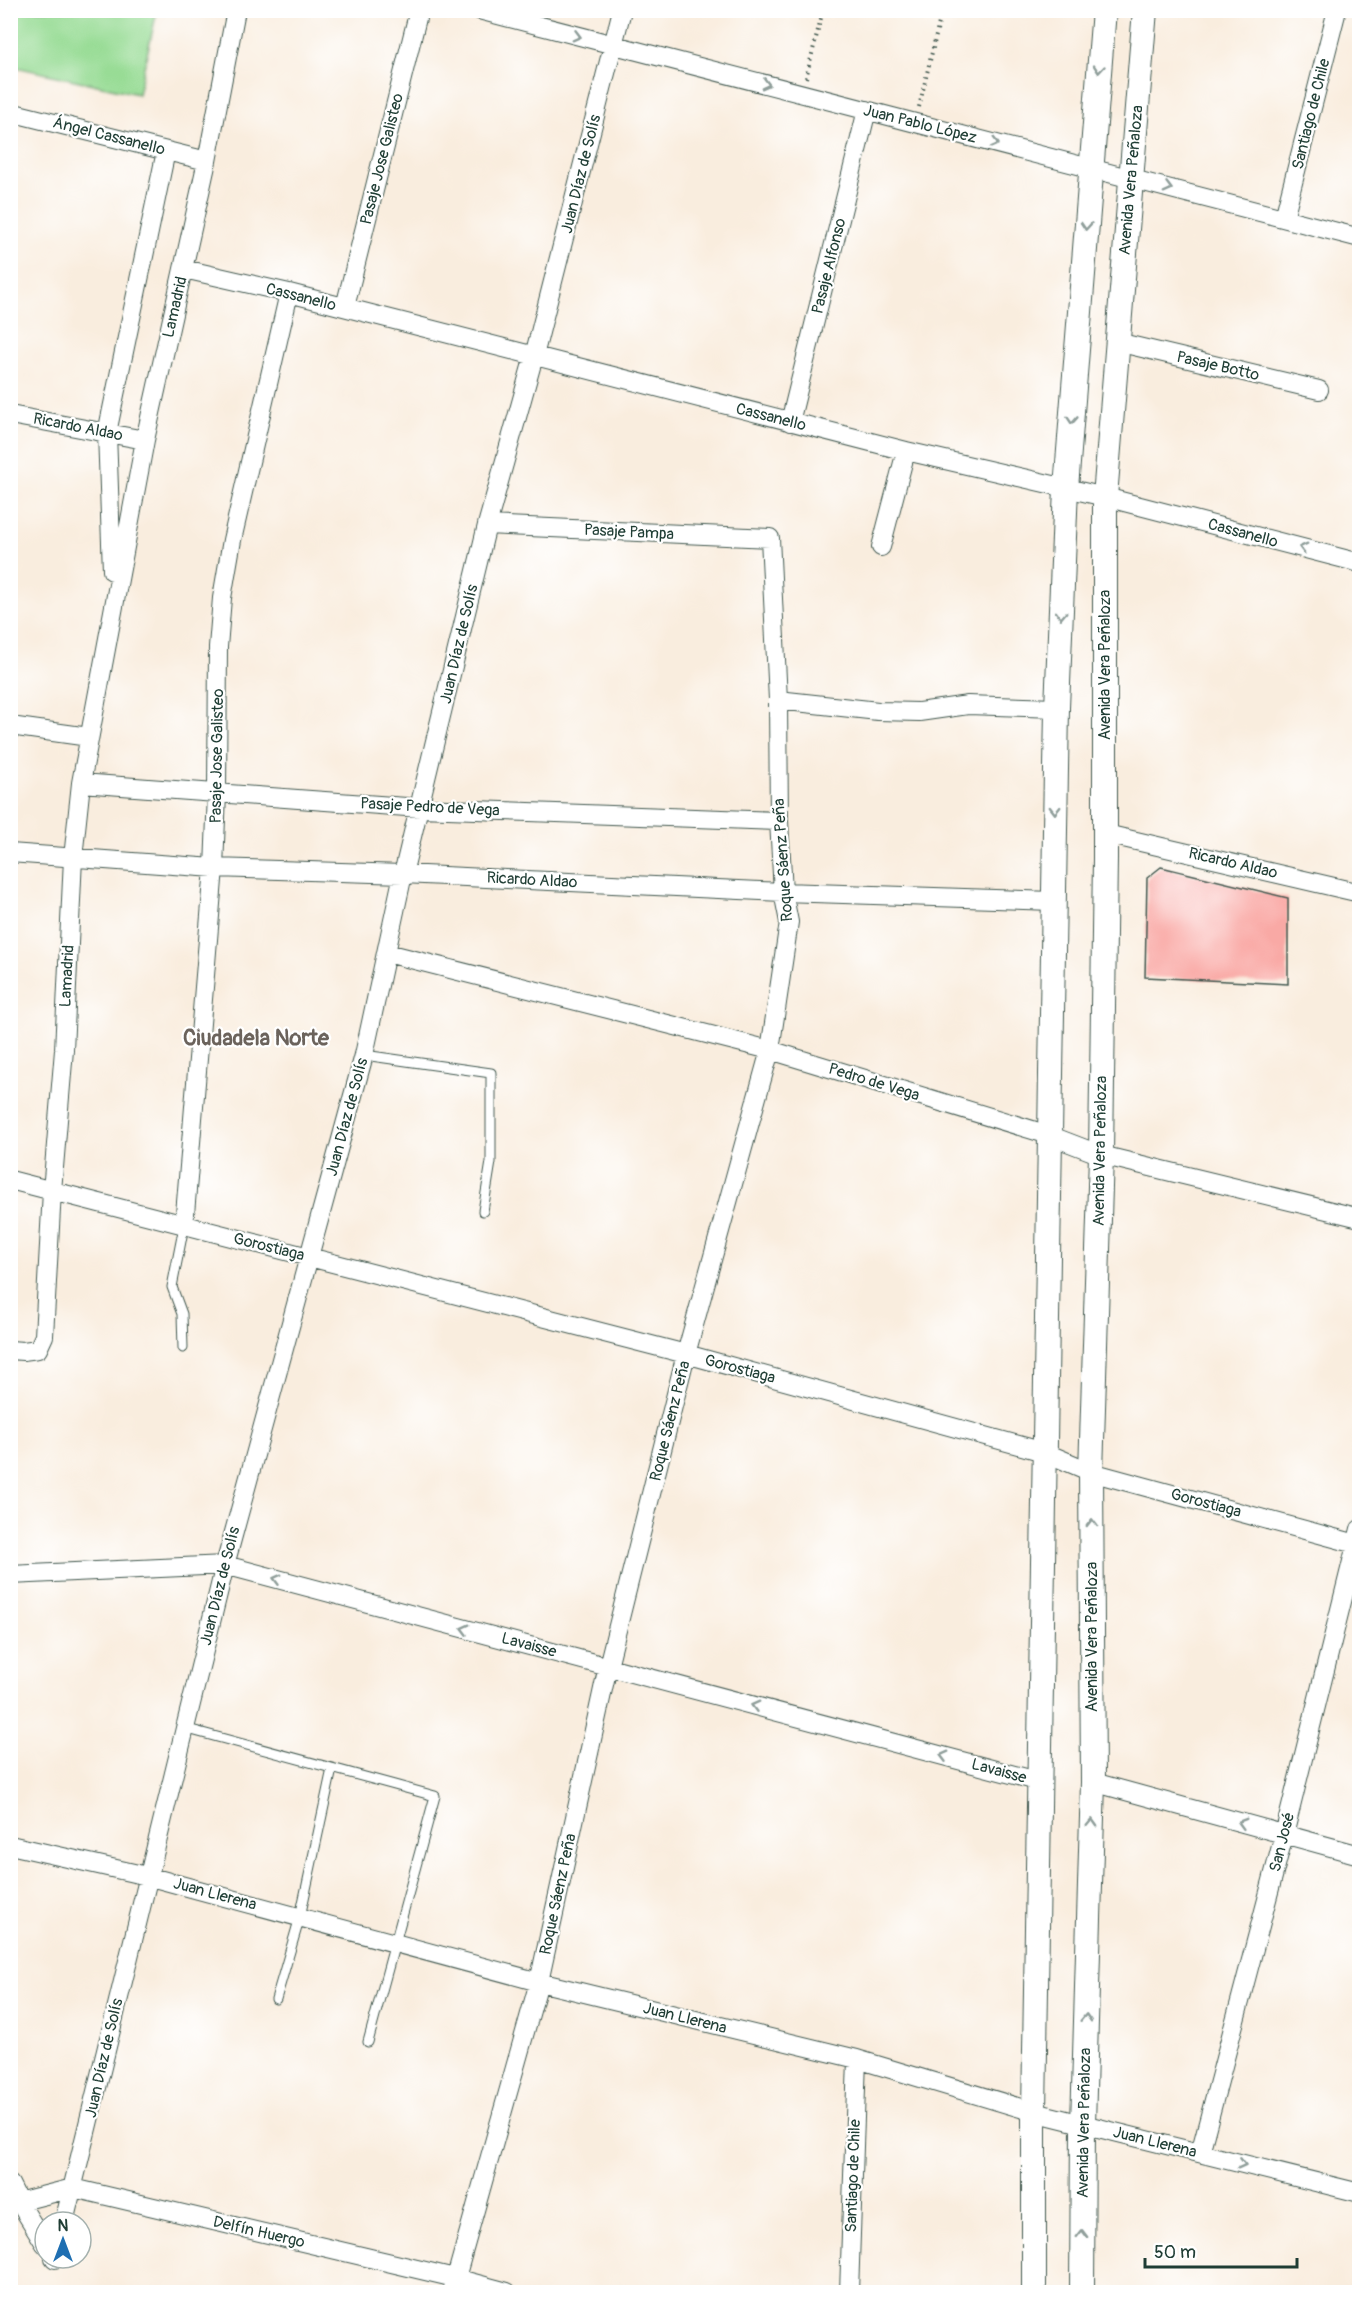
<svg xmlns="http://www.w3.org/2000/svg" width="1370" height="2303" font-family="Pangolin,sans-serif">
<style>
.green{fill:#98dc95;stroke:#5c8c64;stroke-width:1.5}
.building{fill:#f9a9a5}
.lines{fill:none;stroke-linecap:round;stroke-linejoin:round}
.service-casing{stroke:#40574e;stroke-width:11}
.minor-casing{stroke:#40574e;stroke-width:20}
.secondary-casing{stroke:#40574e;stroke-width:26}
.path{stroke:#40574e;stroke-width:4;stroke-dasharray:1.5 4.5;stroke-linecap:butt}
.service{stroke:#fff;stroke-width:9}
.minor{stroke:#fff;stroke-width:18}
.secondary{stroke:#fff;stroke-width:24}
.oneway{stroke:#8f9e9a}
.labels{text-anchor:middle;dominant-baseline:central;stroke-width:4.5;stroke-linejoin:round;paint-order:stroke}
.street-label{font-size:16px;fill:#1f3d34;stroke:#fff}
.district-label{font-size:22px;font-weight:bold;fill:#6b635c;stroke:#fff}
</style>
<rect width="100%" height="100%" fill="#fff"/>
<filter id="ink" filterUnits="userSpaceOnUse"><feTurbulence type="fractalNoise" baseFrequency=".0167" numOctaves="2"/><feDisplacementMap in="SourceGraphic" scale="12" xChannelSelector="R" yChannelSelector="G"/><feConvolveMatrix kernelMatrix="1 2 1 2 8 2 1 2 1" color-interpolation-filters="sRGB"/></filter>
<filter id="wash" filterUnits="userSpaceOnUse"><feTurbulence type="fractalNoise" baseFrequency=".008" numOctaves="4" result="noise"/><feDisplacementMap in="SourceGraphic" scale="24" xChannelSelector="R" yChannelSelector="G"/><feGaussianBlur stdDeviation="1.35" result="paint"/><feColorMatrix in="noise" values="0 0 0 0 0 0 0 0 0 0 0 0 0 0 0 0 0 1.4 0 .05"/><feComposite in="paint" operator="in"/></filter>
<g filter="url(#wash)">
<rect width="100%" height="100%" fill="#f9edde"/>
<!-- green -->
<path class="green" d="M11 10 157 11 138 94 11 66Z"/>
<g id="blocks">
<!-- building -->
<path class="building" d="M1161 867 1288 898V984L1145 977 1147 878Z"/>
</g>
</g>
<g filter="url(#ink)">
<use href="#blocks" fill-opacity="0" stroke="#40574e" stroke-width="1.5"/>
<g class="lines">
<defs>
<path id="service" d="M364 1055 491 1073V1162L483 1211
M183 1348 182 1314 172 1287 184 1226
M184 1728 435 1796 368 2042
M276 1999 300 1917 332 1769"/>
<path id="minor" d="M479 10 1360 238
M10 112 207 161
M1284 218 1337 10
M184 269 289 293 906 451 1105 497 1360 563
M345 307 419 10
M1117 342 1319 390
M10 415 145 440
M790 422 867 110
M881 547 906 451
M112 571 107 433 166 151
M778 700 878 711 919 712 968 705 1057 708
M10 726 89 737
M81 783 420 808 779 821
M1106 834 1360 893
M10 853 214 868 403 874 783 892 1053 901
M387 953 770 1050 1049 1135 1101 1155 1360 1218
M10 1180 686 1354 1044 1452 1091 1472 1360 1545
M184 1226 214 868 217 793 218 647 222 598 232 540 289 293
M10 1350 23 1351 38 1349 44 1336 52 1191 64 1050 73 858 81 783 145 440 207 161 236 10
M10 1575 225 1565 1041 1782
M1093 1782 1360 1855
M10 1845 147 1876 539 1982 857 2059 1034 2112 1360 2193
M1200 2153 1284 1835 1360 1529
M10 2184 19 2202 45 2244
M10 2204 73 2188 455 2278 507 2292
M64 2222 225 1565 364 1055 403 874 487 525 534 356 622 10
M54 2258 55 2259
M452 2292 539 1982 608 1666 686 1354 770 1050 789 922 783 892 779 821 778 700 770 538 487 525
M849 2292 857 2059"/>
<path id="secondary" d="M1034 2292V2112L1057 708 1066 488 1104 10
M1082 2292 1083 2124 1093 1782 1091 1472 1101 1155 1105 858V497L1145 10"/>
</defs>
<!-- service casing -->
<use href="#service" class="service-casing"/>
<!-- minor casing -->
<use href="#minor" class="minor-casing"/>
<!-- secondary casing -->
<use href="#secondary" class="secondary-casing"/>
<!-- path -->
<path class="path" d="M806 78 823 10
M919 107 942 10"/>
<!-- service -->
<use href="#service" class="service"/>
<!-- minor -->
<use href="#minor" class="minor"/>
<!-- secondary -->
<use href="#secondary" class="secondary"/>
</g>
<!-- one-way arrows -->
<defs><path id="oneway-chevron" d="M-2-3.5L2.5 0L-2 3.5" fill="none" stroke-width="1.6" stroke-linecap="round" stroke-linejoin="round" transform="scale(1.5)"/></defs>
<g class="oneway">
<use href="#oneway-chevron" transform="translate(577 36) rotate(15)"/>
<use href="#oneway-chevron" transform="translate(1099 69) rotate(95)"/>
<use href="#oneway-chevron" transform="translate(766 84) rotate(14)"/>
<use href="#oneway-chevron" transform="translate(995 143) rotate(14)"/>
<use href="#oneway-chevron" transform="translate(1168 188) rotate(15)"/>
<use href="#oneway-chevron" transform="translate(1086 226) rotate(94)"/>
<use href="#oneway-chevron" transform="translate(1072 420) rotate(94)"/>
<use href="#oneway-chevron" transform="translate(1303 548) rotate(-165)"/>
<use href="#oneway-chevron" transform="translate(1061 615) rotate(92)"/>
<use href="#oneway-chevron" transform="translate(1055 810) rotate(91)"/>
<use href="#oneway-chevron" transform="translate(1092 1523) rotate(-90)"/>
<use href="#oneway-chevron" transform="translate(277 1579) rotate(-165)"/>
<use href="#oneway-chevron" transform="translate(465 1629) rotate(-165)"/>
<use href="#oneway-chevron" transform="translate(755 1706) rotate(-165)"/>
<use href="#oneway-chevron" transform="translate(944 1756) rotate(-165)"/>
<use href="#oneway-chevron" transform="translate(1092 1823) rotate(-88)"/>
<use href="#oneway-chevron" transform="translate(1242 1823) rotate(-164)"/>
<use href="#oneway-chevron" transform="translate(1086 2018) rotate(-88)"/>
<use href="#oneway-chevron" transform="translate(1242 2164) rotate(14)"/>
<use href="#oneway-chevron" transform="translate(1082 2234) rotate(-89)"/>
</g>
</g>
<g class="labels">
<!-- street labels -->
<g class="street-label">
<text transform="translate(1311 114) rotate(-76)">Santiago de Chile</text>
<text transform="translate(920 124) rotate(14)">Juan Pablo López</text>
<text transform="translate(109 136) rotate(14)">Ángel Cassanello</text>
<text transform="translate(382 159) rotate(-76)">Pasaje Jose Galisteo</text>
<text transform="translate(581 174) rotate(-76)">Juan Díaz de Solís</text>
<text transform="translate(1131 180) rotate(-85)">Avenida Vera Peñaloza</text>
<text transform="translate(829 266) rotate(-76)">Pasaje Alfonso</text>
<text transform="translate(301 297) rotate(14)">Cassanello</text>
<text transform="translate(175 307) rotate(-77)">Lamadrid</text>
<text transform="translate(1218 366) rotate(13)">Pasaje Botto</text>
<text transform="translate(771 417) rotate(14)">Cassanello</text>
<text transform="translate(78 427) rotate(11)">Ricardo Aldao</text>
<text transform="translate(629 532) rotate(3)">Pasaje Pampa</text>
<text transform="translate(1243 533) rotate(15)">Cassanello</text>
<text transform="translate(459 644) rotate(-77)">Juan Díaz de Solís</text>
<text transform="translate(1105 665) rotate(-90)">Avenida Vera Peñaloza</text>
<text transform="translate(217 756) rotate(-89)">Pasaje Jose Galisteo</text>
<text transform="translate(430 807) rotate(3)">Pasaje Pedro de Vega</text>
<text transform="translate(783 860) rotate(-94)">Roque Sáenz Peña</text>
<text transform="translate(1233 863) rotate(13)">Ricardo Aldao</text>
<text transform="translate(532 880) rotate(3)">Ricardo Aldao</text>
<text transform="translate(67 976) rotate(-87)">Lamadrid</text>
<text transform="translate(874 1082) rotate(17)">Pedro de Vega</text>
<text transform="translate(347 1117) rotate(-75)">Juan Díaz de Solís</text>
<text transform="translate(1100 1151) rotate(-89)">Avenida Vera Peñaloza</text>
<text transform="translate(269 1247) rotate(14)">Gorostiaga</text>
<text transform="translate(740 1369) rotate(15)">Gorostiaga</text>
<text transform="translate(670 1421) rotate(-76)">Roque Sáenz Peña</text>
<text transform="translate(1206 1503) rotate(15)">Gorostiaga</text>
<text transform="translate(220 1586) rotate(-76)">Juan Díaz de Solís</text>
<text transform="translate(1092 1637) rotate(-90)">Avenida Vera Peñaloza</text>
<text transform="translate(529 1645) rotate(15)">Lavaisse</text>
<text transform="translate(999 1771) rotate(15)">Lavaisse</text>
<text transform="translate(1282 1842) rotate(-76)">San José</text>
<text transform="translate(215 1894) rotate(15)">Juan Llerena</text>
<text transform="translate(558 1894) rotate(-78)">Roque Sáenz Peña</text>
<text transform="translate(685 2018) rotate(14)">Juan Llerena</text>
<text transform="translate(104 2058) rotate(-77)">Juan Díaz de Solís</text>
<text transform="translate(1084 2123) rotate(-89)">Avenida Vera Peñaloza</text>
<text transform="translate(1155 2142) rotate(14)">Juan Llerena</text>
<text transform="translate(853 2176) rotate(-88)">Santiago de Chile</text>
<text transform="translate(259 2232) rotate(13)">Delfín Huergo</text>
</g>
<!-- district labels -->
<g class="district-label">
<text x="256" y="1038">Ciudadela Norte</text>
</g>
</g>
<!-- margin -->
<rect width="1370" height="2303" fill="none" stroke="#fff" stroke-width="36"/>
<!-- north arrow -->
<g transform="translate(63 2240)"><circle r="28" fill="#ffffff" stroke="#a5b1ae" stroke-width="1.5"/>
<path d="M0-4.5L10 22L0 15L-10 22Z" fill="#1f6fb2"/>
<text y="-9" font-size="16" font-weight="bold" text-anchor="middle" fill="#1f3d34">N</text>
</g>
<!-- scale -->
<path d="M1145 2258v9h152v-9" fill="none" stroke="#1f3d34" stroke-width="3"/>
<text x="1154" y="2258" font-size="18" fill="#1f3d34" stroke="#ffffff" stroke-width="4.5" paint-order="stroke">50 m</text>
</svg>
